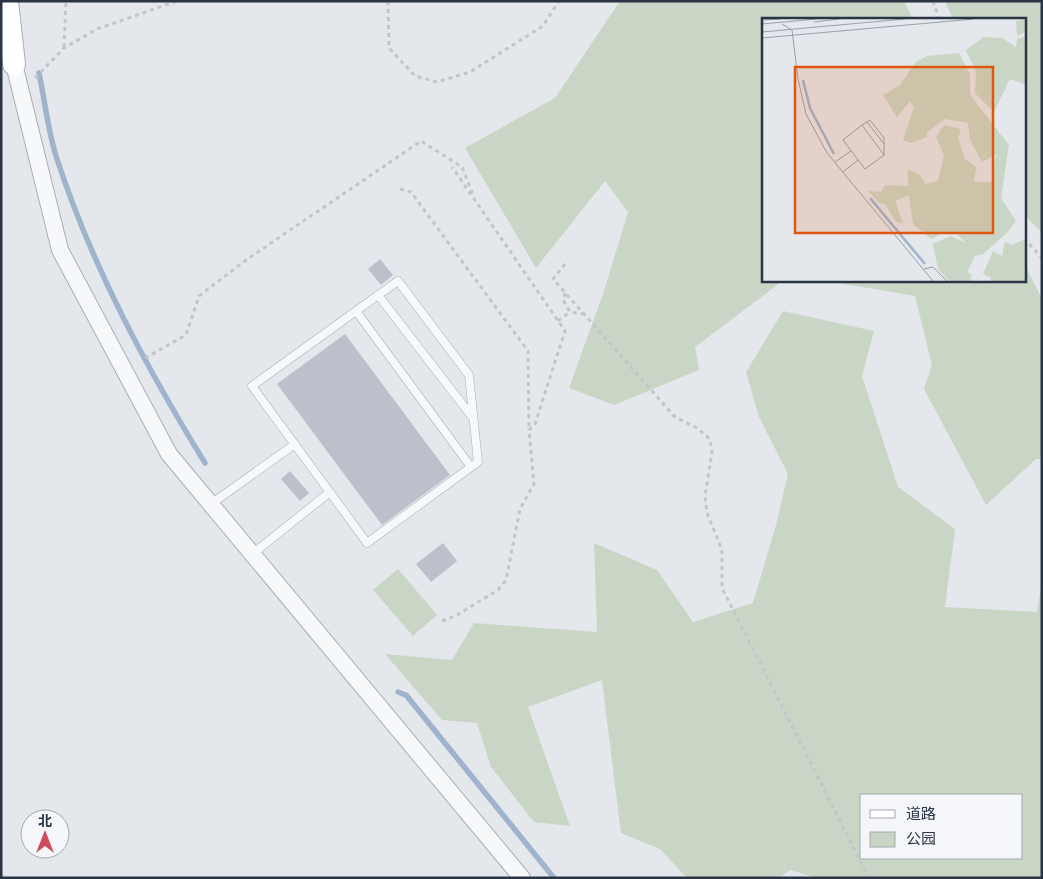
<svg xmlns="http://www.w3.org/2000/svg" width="1043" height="879" font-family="Helvetica,'Noto Sans SC',sans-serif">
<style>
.green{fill:#c9d6c5;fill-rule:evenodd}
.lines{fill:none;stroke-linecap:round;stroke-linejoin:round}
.stream{stroke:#9fb4cc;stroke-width:5.5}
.building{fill:#bbc0ca}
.lane-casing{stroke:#a9aeb7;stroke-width:9}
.street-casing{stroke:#a9aeb7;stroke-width:18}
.secondary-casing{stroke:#a9aeb7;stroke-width:24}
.path{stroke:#c2c5cb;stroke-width:3;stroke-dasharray:4 4;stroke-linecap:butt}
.lane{stroke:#f7f8fa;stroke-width:8}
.street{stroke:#f7f8fa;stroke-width:16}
.secondary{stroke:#fff;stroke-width:22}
.inset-river{fill:none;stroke:#9fb4cc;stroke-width:2.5}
.inset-road{fill:none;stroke:#9a9fa9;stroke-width:1}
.view{fill:#df570f;fill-opacity:0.15;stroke:#df570f;stroke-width:2.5}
.inset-edge{fill:none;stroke:#2b3445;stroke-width:2.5}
</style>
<rect width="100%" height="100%" fill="#e4e7ec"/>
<!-- green -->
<path class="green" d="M620 1H904L913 19H763V280H784L695 347 699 370 614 405 569 388 604 291 628 212 605 181 536 268 465 148 555 98Z
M945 1H1042V233L1024 214V19H953Z
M1024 263 1042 299V459H1036L986 505 924 389 932 365 915 296 821 280H1024Z
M783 311 874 331 862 376 898 487 955 529 945 607 1037 612 1042 581V878H816L791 870 777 878H687L660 849 621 833 602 680 528 707 570 826 534 822 491 767 477 723 442 720 385 654 452 660 474 623 597 632 594 543 657 570 693 622 753 603 776 525 788 474 759 417 746 372ZM1022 795V858H862V795Z
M398 569 437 615 413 636 373 590Z"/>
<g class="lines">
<!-- stream -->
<path class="stream" d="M39 73C45 101 48 132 57 159 92 266 146 367 205 463
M398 692 406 695 554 878"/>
</g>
<!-- building -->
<path class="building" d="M380 259 393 275 381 285 368 269Z
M345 334 450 475 382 525 277 384Z
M290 471 309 493 300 501 281 479Z
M443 543 457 561 431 582 416 564Z"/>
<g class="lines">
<defs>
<path id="lane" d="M378 295 473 418
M356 311 471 467 367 543 252 386Z
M356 311 398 281 469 375 478 462 471 467
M211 504 295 444
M251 555 330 492"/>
<path id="street" d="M14 64 60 250 169 454 522 878"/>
<path id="secondary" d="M7 1 14 64"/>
</defs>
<!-- lane casing -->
<use href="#lane" class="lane-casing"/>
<!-- street casing -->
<use href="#street" class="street-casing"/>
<!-- secondary casing -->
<use href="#secondary" class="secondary-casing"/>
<!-- path -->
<path class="path" d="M388 1 389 48 415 76 437 82 470 72 543 26 559 1
M933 1 939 19
M64 47 66 1
M35 78 64 48 97 29 177 1
M400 189 411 192 528 351 529 430
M1024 238 1042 258
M565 264 553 279 675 417 697 428 710 439 712 452 705 496 707 513 722 550V588L869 878
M565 293 563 300 570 312 584 314
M558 321 570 312
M145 358 186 335 199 296 246 260 421 141 462 167 474 197
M442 621 457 615 498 590 506 580 520 509 534 484 529 430 535 424 565 331 452 167"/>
<!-- lane -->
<use href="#lane" class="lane"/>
<!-- street -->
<use href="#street" class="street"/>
<!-- secondary -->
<use href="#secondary" class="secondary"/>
</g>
<!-- overview -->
<g transform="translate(762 18)">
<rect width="264" height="264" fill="#e4e7ec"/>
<path d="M264 1V14L255 18 254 3ZM264 18V67L248 61 232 94 213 75 214 54 204 32 222 19 240 20 254 29 255 21ZM197 35 208 56V77L247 127 239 180 254 203 246 214 221 236 213 238 205 254 210 257 208 263H187L176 251 171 226 189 218 204 225 195 216 183 214 169 221 151 206 147 177 133 183 141 205 134 204 123 186 117 185 106 173 119 174 123 167 146 168V151L158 157 164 166 176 163 182 138 174 119 182 107 199 111 196 120 203 141 214 149 212 164H230L234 136 220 144 208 122 206 105 183 101 165 114V119L149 125 141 122 152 89 148 83 135 99 121 77 138 67 154 44 165 38ZM264 220V263H229V260L221 256 231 233 240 238 243 224 251 227Z" fill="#c9d6c5"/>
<path class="inset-river" d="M41 62 48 90 72 136M108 180 163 246"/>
<path class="inset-road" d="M0 2 18 1M52 4 77 1M0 6 55 1M20 6 30 12 36 61 44 96 65 135 171 263M0 14 143 1M0 20 212 1M105 104 122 126M100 107 122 137 103 151 81 122ZM100 107 108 102 122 120V137M73 144 89 133M81 154 96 142M162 251 171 249 185 263"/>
<path class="view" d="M33 49H231V215H33Z"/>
<rect width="264" height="264" class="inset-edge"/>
</g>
<!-- border -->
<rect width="1043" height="879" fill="none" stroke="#2b3445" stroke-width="5"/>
<!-- legend -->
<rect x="860" y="794" width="162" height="65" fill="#f4f6f9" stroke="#a4a8b1"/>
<rect x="870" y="810" width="25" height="8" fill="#ffffff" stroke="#a4a8b1"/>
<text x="906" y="819" font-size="15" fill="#2b3445">道路</text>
<rect x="870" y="832" width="25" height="15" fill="#c9d6c5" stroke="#a4a8b1"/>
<text x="906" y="844" font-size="15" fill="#2b3445">公园</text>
<!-- north arrow -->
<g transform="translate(45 834)"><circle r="24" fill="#f4f6f9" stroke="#a4a8b1"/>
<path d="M0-4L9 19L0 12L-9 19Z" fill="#d1495b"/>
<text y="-8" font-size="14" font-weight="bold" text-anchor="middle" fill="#2b3445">北</text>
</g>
</svg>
